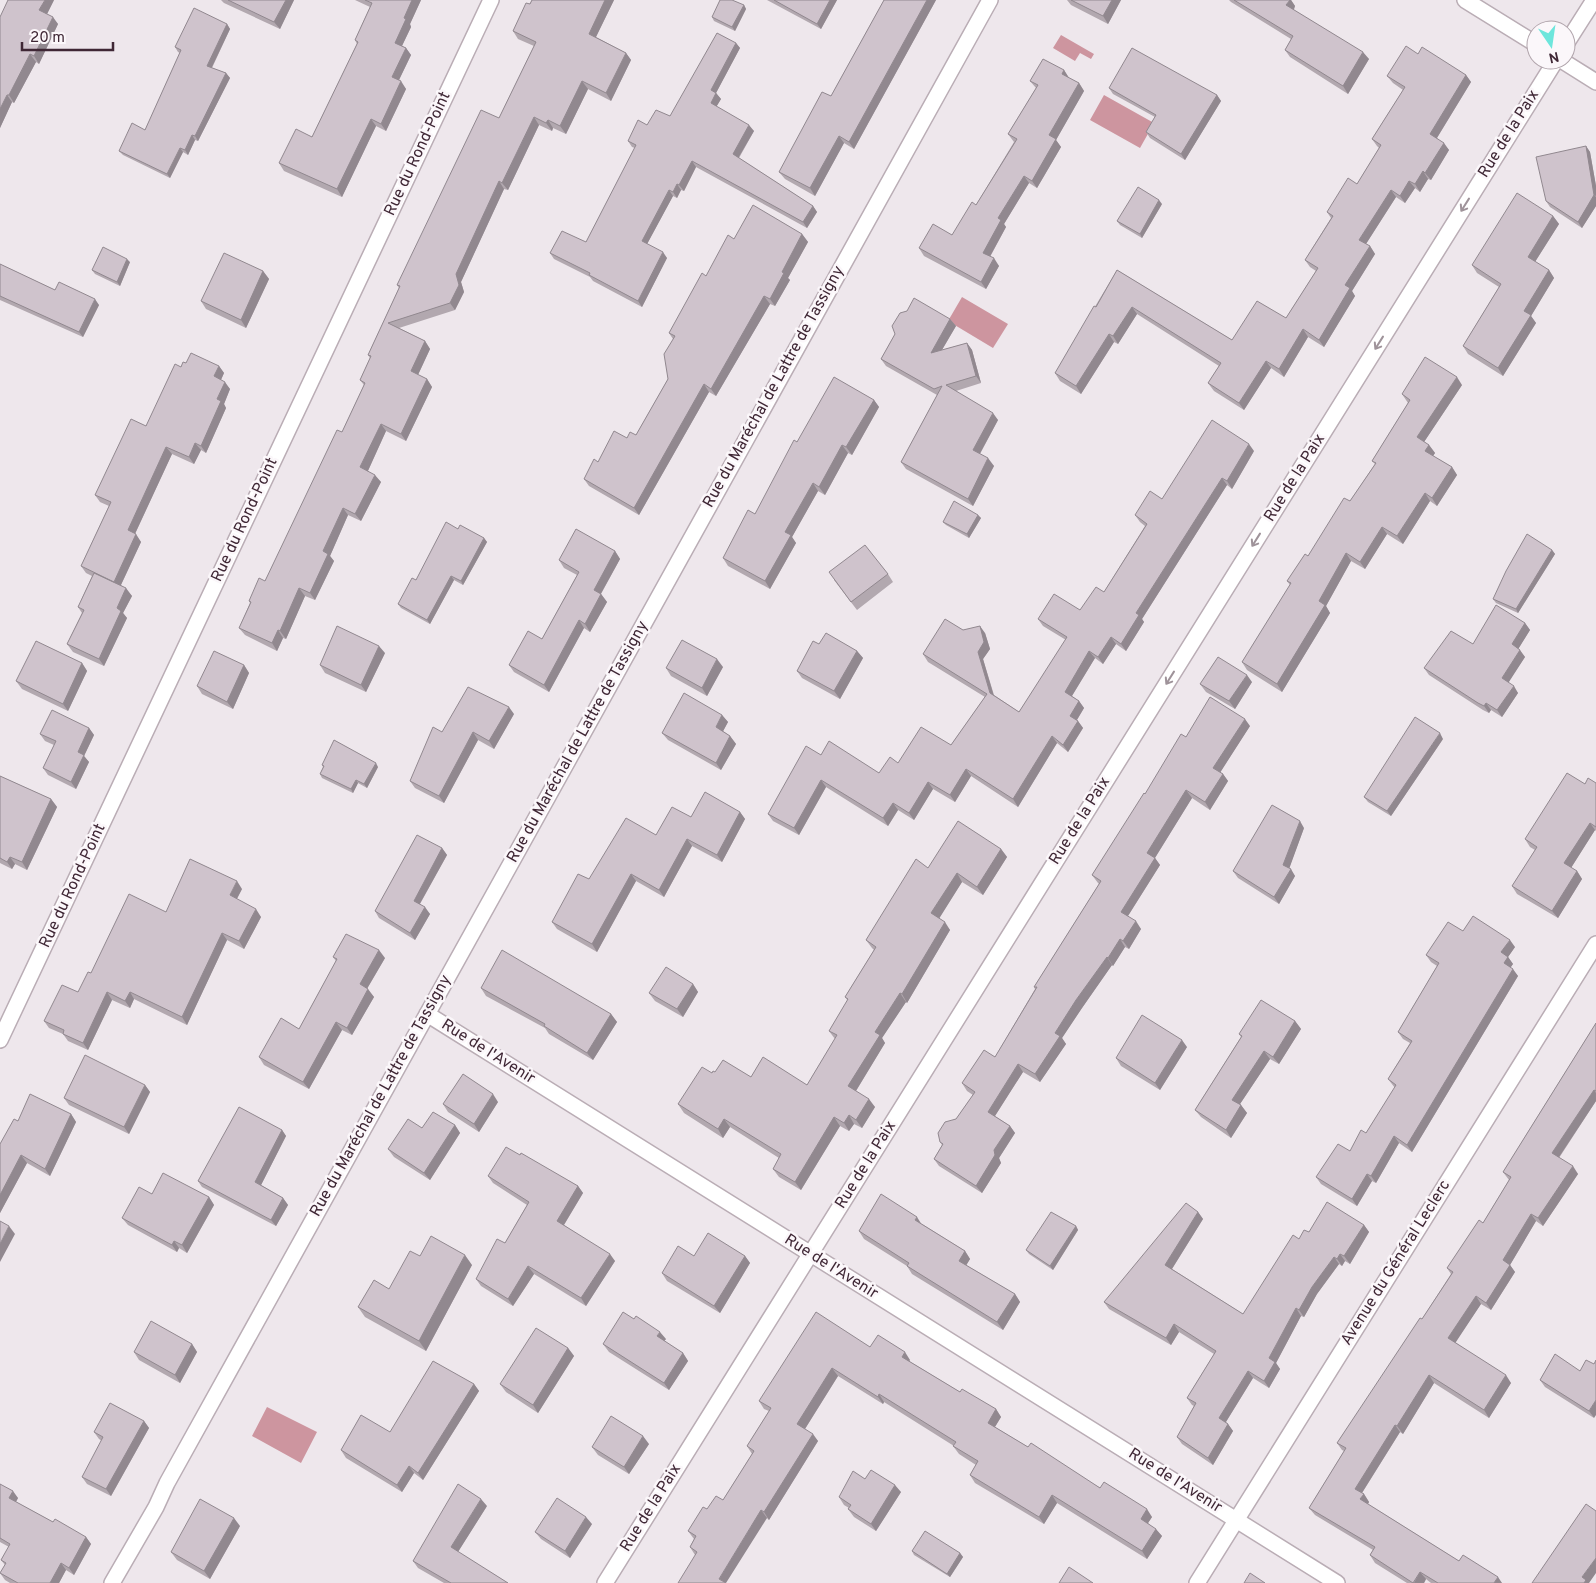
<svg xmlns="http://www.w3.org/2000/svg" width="1596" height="1583" font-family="Overpass,sans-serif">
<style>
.water{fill:#cd959f}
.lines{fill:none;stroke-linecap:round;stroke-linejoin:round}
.street-casing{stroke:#baadb5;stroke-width:18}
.street{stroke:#fff;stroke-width:15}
.wall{fill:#b2a8af}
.shaded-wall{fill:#91888f}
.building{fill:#cfc3cc;stroke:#91888f}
.oneway{stroke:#9f939a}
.labels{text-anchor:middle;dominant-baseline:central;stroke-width:5;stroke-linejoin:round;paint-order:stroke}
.street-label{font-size:16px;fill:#3f2735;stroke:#fbf7fa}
</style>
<rect width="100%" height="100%" fill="#eee7ec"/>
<!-- water -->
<path class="water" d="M1061 35 1094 54 1091 59 1080 53 1075 61 1053 48Z
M1104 95 1154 123 1140 148 1090 120Z
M962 297 1008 324 993 348 948 321Z
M267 1407 317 1432 301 1463 252 1436Z"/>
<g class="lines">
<defs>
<path id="street" d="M1465 0 1536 44
M1566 44 1594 0
M1561 60 1596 82
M427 1014 1337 1583
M0 1040 491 0
M112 1583 156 1507 167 1483 990 0
M605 1583 1556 60
M1197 1583 1596 944"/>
</defs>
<!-- street casing -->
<use href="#street" class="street-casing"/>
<!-- street -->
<use href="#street" class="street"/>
</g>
<!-- wall -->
<path class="wall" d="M54 0 47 14 58 24 39 64 36 62 14 103 12 102 0 128V17Z
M221 0H294L280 29 224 3Z
M355 0H421L410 24 411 27 402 46 406 48 411 55 399 80 406 89 386 131 376 126 342 197 284 171 279 163 312 137 357 44 355 40 370 7Z
M532 0H614L596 37 626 53 631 60 611 101 588 89 566 134 553 128 552 131 539 125 508 190 504 189 461 282 464 292 455 310 399 328 425 341 430 349 418 375 427 379 432 387 406 441 386 431 368 471 381 482 361 521 348 515 330 556 334 561 315 600 305 596 286 639 283 638 277 651 245 635 239 628 250 603 249 601 265 581 342 432 364 385 360 380 370 358 368 355 399 288 397 285 499 118 534 46 518 39 513 31Z
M767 0H837L821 29Z
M884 0H936L854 149 844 143 815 196 785 179 779 172 831 96Z
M1067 0H1121L1108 24 1071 5Z
M1229 0H1291L1295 6 1294 10 1369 59 1348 94 1290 57 1285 50 1291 39 1231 2Z
M744 5 746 9 735 31 714 21 712 17Z
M227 24 230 29 212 68 226 73 230 78 198 141 195 140 188 155 183 152 170 178 123 155 119 151 145 130 180 53 178 52 175 47Z
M736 43 740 48 716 93 721 99 716 107 754 131 739 158 813 206 817 212 807 228 696 167 684 191 681 190 677 198 673 196 647 244 667 258 642 307 593 281 590 277 554 259 550 253 586 242 635 148 632 147 628 141 647 125 670 116Z
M1418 54 1466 75 1471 82 1437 138 1449 150 1431 180 1428 179 1420 192 1415 188 1405 203 1396 197 1366 244 1370 246 1375 254 1352 291 1355 296 1324 347 1308 337 1284 377 1271 368 1244 410 1214 391 1208 383 1219 366 1137 314 1118 344 1114 342 1081 394 1060 381 1055 373 1117 270 1232 340 1286 318 1316 271 1310 267 1305 260 1331 218 1327 212 1357 184 1379 148 1377 146 1372 139 1403 90 1393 83 1387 76Z
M1064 70 1069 78 1079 83 1084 91 1056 140 1061 147 1037 188 1029 183 1004 224 1006 227 990 257 999 266 986 289 924 256 919 248 952 235 976 205 1014 142 1008 134 1036 88 1030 81Z
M1109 88 1217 95 1221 101 1185 160 1150 138 1146 132 1155 117 1113 94Z
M1586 146 1590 152 1596 186V206L1582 228 1550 207 1546 201Z
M1162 204 1142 238 1120 225 1117 221Z
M1553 216 1559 224 1535 262 1549 270 1554 278 1531 316 1536 323 1503 376 1468 354 1463 346 1499 287 1477 273 1472 265Z
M802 234 808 242 788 278 790 280 775 306 770 304 716 396 709 392 639 515 589 486 584 479 598 462 627 438 636 435 668 379 673 339 669 333 706 276 734 239Z
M130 262 120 286 95 274 92 270Z
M0 264 55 290 99 305 83 337 0 300Z
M263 271 269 279 246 328 206 309 201 301Z
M950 319 956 326 942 350 967 343 972 350 981 383 956 391 998 420 980 454 994 466 973 506 906 469 901 462 937 395 886 366 881 359 895 334Z
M186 363 219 366 224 373 221 380 230 389 224 404 226 408 206 453 201 450 194 464 172 454 135 534 141 542 121 585 132 596 123 613 127 618 104 666 73 652 67 644 82 613 78 607 92 576 86 573 81 566 109 506 100 502 95 495 146 426 181 367Z
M1462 385 1424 442 1429 445 1435 453 1433 456 1452 467 1457 475 1437 506 1430 501 1403 544 1387 534 1365 569 1351 561 1326 606 1330 613 1282 692 1247 670 1242 662 1290 585 1287 581 1308 556 1350 501 1375 464 1372 461 1408 403 1402 394Z
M874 400 879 407 852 455 848 453 825 495 818 491 792 537 796 543 770 589 728 566 723 558 755 514 797 442Z
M1254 451 1232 489 1227 485 1142 619 1144 622 1126 651 1116 644 1103 664 1095 658 1072 696 1079 701 1084 708 1077 720 1083 728 1068 752 1057 743 1018 807 971 776 955 802 933 789 914 820 898 810 888 826 826 787 799 835 773 821 768 814 821 755 879 773 898 763 951 745 985 697 928 662 923 654 963 630 985 633 990 649 983 659 994 695 1019 712 1066 640 1043 626 1038 619 1080 610 1104 592 1145 526 1140 522 1135 515 1162 499Z
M978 515 981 518 969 538 946 525 943 522Z
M458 529 484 538 487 542 463 585 454 580 430 624 401 608 398 604 416 580Z
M1552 550 1555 554 1518 613 1496 603 1493 599Z
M615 551 620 559 601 594 607 602 590 632 584 628 549 692 514 672 509 665 542 639 577 575 564 568 559 560Z
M888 574 893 582 857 610 834 580Z
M1525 623 1530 630 1518 649 1525 657 1508 682 1518 693 1502 717 1491 710 1489 713 1483 710 1429 675 1424 668 1473 644Z
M819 644 857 651 863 658 840 699 802 678 797 671Z
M385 653 366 692 325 673 320 665Z
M82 663 87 671 68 711 22 689 16 681Z
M244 665 249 673 233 709 202 694 197 686Z
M723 667 707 696 671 676 666 668Z
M1252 682 1235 709 1206 692 1200 684Z
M514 714 494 749 478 740 444 803 415 788 410 781 442 732Z
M722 715 728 722 723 731 730 736 736 744 721 770 668 740 662 733Z
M1250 726 1220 772 1223 774 1228 781 1210 810 1192 798 1155 858 1160 865 1128 916 1141 929 1129 949 1125 947 1113 966 1112 965 1082 1008 1062 1038 1066 1044 1040 1082 1023 1072 995 1116 1010 1126 1015 1133 999 1158 1001 1163 982 1193 939 1166 934 1159 942 1145 940 1142 973 1095 967 1091 962 1083 995 1057 1035 989 1034 987 1099 884 1098 883 1092 875 1145 794 1186 737Z
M89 728 94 735 84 756 89 762 76 789 48 775 43 768 54 745 45 741 40 734Z
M1443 739 1391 816 1368 802 1364 797Z
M322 765 378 767 367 788 358 783 353 793 322 778 320 774 323 767Z
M0 776 51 799 57 807 27 870 15 864 12 869 0 863Z
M1596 783V831L1595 830 1571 868 1577 871 1582 879 1558 918 1517 894 1512 886 1535 850 1530 847 1525 839 1585 784Z
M740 812 745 819 722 862 692 846 664 897 636 881 597 952 557 929 552 922 589 879 656 835 691 817Z
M1304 828 1289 868 1295 876 1279 904 1238 878 1233 871Z
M442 848 447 855 420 904 430 914 415 940 379 918 375 911Z
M1001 849 1007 857 983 895 962 882 939 918 950 930 907 1003 906 1002 882 1038 885 1043 856 1091 875 1107 862 1128 854 1124 849 1131 840 1126 801 1190 779 1177 773 1169 779 1158 730 1127 723 1138 684 1113 678 1104 712 1073 715 1072 807 1085 835 1039 829 1031 848 1001 845 997 874 950 872 948 866 940 928 868Z
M242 889 237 899 261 917 244 949 227 940 187 1025 134 999 130 1008 112 1000 88 1050 68 1041 63 1034 49 1028 44 1021 78 992 91 973 166 912Z
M1463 931 1515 947 1508 957 1513 964 1510 967 1518 976 1412 1152 1399 1143 1376 1183 1372 1181 1357 1206 1321 1184 1316 1177 1350 1151 1366 1133 1395 1088 1388 1079 1410 1043 1403 1039 1398 1032 1437 966 1431 962 1426 955Z
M333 957 385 958 367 989 374 997 352 1035 342 1030 309 1089 264 1065 259 1057 299 1029 336 961Z
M693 984 698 992 683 1017 655 1001 649 993Z
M481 988 611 1014 617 1022 593 1060 549 1034 545 1028 486 996Z
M1295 1021 1301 1029 1279 1064 1270 1059 1240 1104 1247 1113 1231 1138 1201 1117 1195 1110 1241 1037 1239 1034Z
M1596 1023V1101L1559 1158 1578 1174 1543 1226 1536 1221 1510 1265 1515 1272 1491 1310 1481 1304 1455 1342 1511 1383 1489 1418 1434 1383 1403 1434 1400 1432 1362 1493 1364 1494 1369 1502 1368 1504 1459 1561 1502 1583H1431L1426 1579 1424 1583H1407L1375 1563 1370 1555 1373 1550 1315 1515 1309 1508 1344 1451 1342 1450 1337 1443 1422 1319 1451 1274 1447 1268 1483 1223 1509 1180 1503 1172Z
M1187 1047 1160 1090 1121 1066 1116 1058Z
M145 1085 150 1092 129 1134 69 1105 64 1098Z
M498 1102 479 1132 448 1112 443 1104Z
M71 1114 76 1122 50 1176 27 1163 0 1213V1144L18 1121Z
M455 1125 460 1133 430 1180 394 1157 388 1149 422 1128Z
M282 1130 286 1136 261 1185 283 1198 288 1205 276 1226 202 1187 198 1181Z
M520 1155 578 1186 583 1193 564 1225 615 1261 586 1306 534 1274 513 1306 481 1286 476 1279 505 1243 527 1205 493 1183 488 1176Z
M152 1194 209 1197 214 1205 187 1253 179 1248 177 1252 128 1225 122 1218Z
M1198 1212 1203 1219 1172 1269 1243 1314 1299 1239 1309 1232 1364 1225 1369 1232 1350 1264 1345 1261 1342 1266 1339 1264 1317 1294 1304 1317 1301 1316 1276 1363 1280 1369 1269 1388 1253 1378 1226 1422 1228 1424 1233 1431 1213 1465 1182 1444 1177 1437 1194 1406 1192 1405 1187 1398 1214 1354 1179 1332 1171 1345 1109 1309 1104 1302Z
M922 1224 965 1251 970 1259 966 1265 1015 1294 1020 1302 1003 1330 912 1274 907 1266 864 1239 859 1231Z
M1076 1226 1078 1230 1053 1270 1029 1254 1026 1250Z
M420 1256 472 1265 426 1351 365 1317 358 1307 389 1289Z
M694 1256H745L750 1263 720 1313 667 1281 662 1273Z
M666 1339 664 1341 683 1353 688 1361 669 1390 609 1352 603 1344Z
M192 1344 197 1352 180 1383 139 1360 134 1352Z
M870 1347 910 1360 909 1361 960 1392 996 1409 1001 1417 995 1427 1028 1447 1152 1517 1148 1523 1162 1536 1147 1559 1057 1503 1044 1524 975 1483 970 1475 976 1465 959 1454 953 1446H954L884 1402 883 1404 838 1376 805 1429 818 1441 769 1520 767 1518 695 1555 690 1547 694 1539 688 1531 707 1509 723 1500 752 1454 747 1446 769 1411 764 1409 759 1401Z
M568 1348 574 1356 538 1413 506 1392 500 1384Z
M1555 1354 1594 1418 1545 1387 1540 1380Z
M474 1384 479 1391 423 1480 414 1473 402 1492 346 1458 341 1450 390 1432Z
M144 1421 149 1428 111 1496 87 1484 82 1477 102 1441 99 1439 94 1432Z
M649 1444 629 1474 598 1455 592 1447Z
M865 1479 901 1492 876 1531 854 1517 848 1509 849 1508 844 1505 839 1497Z
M0 1484 18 1498 16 1502 53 1522 86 1537 91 1544 74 1575 66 1570 59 1583H10L5 1580 0 1573 5 1565 1 1560 9 1547 0 1542Z
M487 1506 458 1552 508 1583H444L418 1568 413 1561Z
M592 1524 570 1558 541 1539 535 1532Z
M240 1526 210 1579 177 1560 171 1552Z
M912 1551 960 1553 963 1557 950 1577 914 1555Z"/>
<!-- shaded-wall -->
<path class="shaded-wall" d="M45 0H54L45 18 39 10Z
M286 0H294L280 29 274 22Z
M412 0H421L410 24 411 27 400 50 395 43 404 18Z
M605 0H614L594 41 589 34Z
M830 0H837L821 29 817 24Z
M927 0H936L854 149 849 142Z
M1112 0H1121L1108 24 1103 16Z
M1290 0H1291L1295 6 1292 13 1286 5Z
M744 5 746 9 735 31 732 27Z
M53 17 58 24 39 64 34 56Z
M227 24 230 29 210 71 207 66Z
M736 43 740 48 716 93 721 99 715 109 711 103V90Z
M406 48 411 55 397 84 392 77Z
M1363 52 1369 59 1348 94 1343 86Z
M626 53 631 60 611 101 606 93Z
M30 54 36 62 14 103 9 95Z
M1064 70 1069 78 1067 82 1062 74Z
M226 73 230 78 198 141 195 136Z
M1466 75 1471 82 1435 141 1430 134Z
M401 81 406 89 386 131 381 124Z
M582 81 588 89 566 134 560 126Z
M1079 83 1084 91 1056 140 1061 147 1037 188 1032 181 1049 135Z
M7 95 12 102 0 128V109Z
M1217 95 1221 101 1185 160 1181 154Z
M534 117 539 125 508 190 502 183Z
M371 119 376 126 342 197 337 189Z
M548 120 553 128 552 131 546 123Z
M749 125 754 131 737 160 733 154Z
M192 135 195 140 188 155 185 150Z
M839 136 844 143 815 196 810 188Z
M1444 143 1449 150 1431 180 1425 173Z
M1586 146 1590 152 1596 186V196L1594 195 1596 197V206L1582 228 1578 222Z
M180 148 183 152 170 178 167 174Z
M692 161 696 167 684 191 679 185Z
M1423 171 1428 179 1420 192 1415 184Z
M1024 176 1029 183 1004 224 1006 227 988 260 983 253 998 218Z
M499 181 504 189 461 282 464 292 455 310 450 303 456 274Z
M1409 181 1415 188 1405 203 1400 196Z
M677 184 681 190 677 198 673 192Z
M669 190 673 196 646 246 642 241Z
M1391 190 1396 197 1364 247 1359 240Z
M1159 200 1162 204 1142 238 1140 234Z
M813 206 817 212 807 228 803 222Z
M1553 216 1559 224 1533 265 1528 257Z
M802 234 808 242 788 278 790 280 775 306 770 299 782 272Z
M1370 246 1375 254 1352 291 1355 296 1324 347 1319 340 1345 285Z
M663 252 667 258 642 307 638 301Z
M994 258 999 266 986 289 981 282Z
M127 259 130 262 120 286 117 282Z
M1549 270 1554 278 1531 316 1536 323 1503 376 1498 368 1524 311Z
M263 271 269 279 246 328 241 320Z
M764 296 770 304 716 396 711 389Z
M95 299 99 305 83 337 79 332Z
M1132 307 1137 314 1118 344 1113 336Z
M950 319 956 326 936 360 931 353Z
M1303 329 1308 337 1284 377 1279 369Z
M1109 334 1114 342 1081 394 1076 386Z
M425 341 430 349 416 379 411 371Z
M967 343 972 350 981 383 976 376Z
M1266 361 1271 368 1244 410 1239 403Z
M219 366 224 373 219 384 214 376Z
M1457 377 1462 385 1422 445 1417 437Z
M427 379 432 387 406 441 401 434Z
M225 382 230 389 224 404 226 408 206 453 201 446 217 399Z
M704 384 709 392 639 515 634 508Z
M874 400 879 407 852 455 846 447Z
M993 413 998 420 978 457 973 450Z
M381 424 386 431 366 475 360 467Z
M195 443 201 450 194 464 189 457Z
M1249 444 1254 451 1232 489 1227 481Z
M842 445 848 453 825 495 819 487Z
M1429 445 1435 453 1431 459 1425 451Z
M166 447 172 454 133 538 128 530Z
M988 458 994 466 973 506 968 499Z
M1452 467 1457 475 1437 506 1432 498Z
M375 475 381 482 361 521 355 514Z
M1222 478 1227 485 1142 619 1144 622 1126 651 1121 644 1136 613Z
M813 483 818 491 792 537 796 543 770 589 765 581 785 532Z
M1425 493 1430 501 1403 544 1397 536Z
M343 508 348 515 330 556 334 561 315 600 310 593 323 551Z
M978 515 981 518 969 538 967 534Z
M1382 527 1387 534 1365 569 1360 562Z
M136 534 141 542 119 589 114 582Z
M484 538 487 542 463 585 461 581Z
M1552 550 1555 554 1518 613 1516 609Z
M615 551 620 559 599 597 594 590Z
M1346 553 1351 561 1326 606 1330 613 1282 692 1277 684 1319 601Z
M451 576 454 580 430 624 427 620Z
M126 588 132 596 123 613 127 618 104 666 99 659 117 608Z
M299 588 305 596 286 639 280 631Z
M601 594 607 602 590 632 585 624Z
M579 620 584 628 549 692 544 685Z
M1525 623 1530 630 1517 651 1512 644Z
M980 626 985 633 990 649 983 659 995 700 990 693 978 652Z
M278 630 283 638 277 651 272 643Z
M1111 637 1116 644 1103 664 1098 657Z
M379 646 385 653 366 692 361 685Z
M1520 650 1525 657 1507 685 1502 678Z
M857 651 863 658 840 699 834 691Z
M1089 651 1095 658 1070 699 1065 692Z
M717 659 723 667 707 696 702 688Z
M82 663 87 671 68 711 63 704Z
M244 665 249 673 233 709 227 702Z
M1247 675 1252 682 1235 709 1229 701Z
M1514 686 1518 693 1502 717 1497 710Z
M1079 701 1084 708 1075 723 1070 716Z
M1486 703 1491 710 1489 713 1484 706Z
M509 707 514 714 494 749 489 741Z
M722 715 728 722 721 735 716 727Z
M1245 719 1250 726 1218 776 1213 768Z
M1078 721 1083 728 1068 752 1063 745Z
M89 728 94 735 84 756 89 762 76 789 71 782 78 752Z
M473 732 478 740 444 803 439 796Z
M1440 733 1443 739 1391 816 1387 811Z
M730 736 736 744 721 770 716 763Z
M1052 736 1057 743 1018 807 1013 799Z
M376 763 378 767 367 788 364 784Z
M966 769 971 776 955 802 950 795Z
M1223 774 1228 781 1210 810 1205 802Z
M356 780 358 783 353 793 351 789Z
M821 780 826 787 799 835 794 828Z
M928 782 933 789 914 820 909 813Z
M1186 790 1192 798 1153 861 1147 853Z
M51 799 57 807 27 870 22 862Z
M893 803 898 810 888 826 883 818Z
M740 812 745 819 722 862 717 855Z
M1300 821 1304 828 1288 872 1283 865Z
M1590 823 1595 830 1569 871 1564 863Z
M687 839 692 846 664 897 659 890Z
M442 848 447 855 418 907 414 901Z
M1001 849 1007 857 983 895 977 887Z
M10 857 15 864 12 869 7 862Z
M1155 858 1160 865 1126 919 1121 912Z
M1291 869 1295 876 1279 904 1274 897Z
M1577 871 1582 879 1558 918 1552 911Z
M957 873 962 882 937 922 931 913Z
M631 874 636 881 597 952 592 944Z
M237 881 242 889 235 902 230 895Z
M425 907 430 914 415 940 410 933Z
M256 909 261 917 244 949 239 941Z
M1136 921 1141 929 1129 949 1123 941Z
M945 922 950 930 907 1003 902 994Z
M222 933 227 940 187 1025 182 1017Z
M1120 939 1125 947 1113 966 1108 958Z
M1510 940 1515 947 1508 957 1513 964 1509 970 1504 963 1501 952Z
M379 950 385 958 365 992 360 984Z
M1107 957 1112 965 1082 1008 1062 1038 1066 1044 1040 1082 1035 1074 1055 1033 1076 1000Z
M1513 969 1518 976 1412 1152 1407 1145Z
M693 984 698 992 683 1017 677 1009Z
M368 989 374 997 352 1035 347 1028Z
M107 992 112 1000 88 1050 83 1043Z
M130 992 134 999 130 1008 125 1001Z
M900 993 906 1002 882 1038 885 1043 854 1094 848 1086 875 1032Z
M611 1014 617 1022 593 1060 587 1053Z
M1295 1021 1301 1029 1279 1064 1273 1057Z
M336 1022 342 1030 309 1089 303 1082Z
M1182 1040 1187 1047 1160 1090 1155 1083Z
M1264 1051 1270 1059 1238 1107 1232 1100Z
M1018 1064 1023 1072 993 1119 988 1112Z
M145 1085 150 1092 129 1134 124 1127Z
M1594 1090 1596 1093V1101L1557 1160 1552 1153Z
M493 1094 498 1102 479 1132 474 1124Z
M869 1099 875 1107 862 1128 856 1120Z
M1241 1105 1247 1113 1231 1138 1226 1130Z
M71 1114 76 1122 50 1176 45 1169Z
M849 1115 854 1124 849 1131 844 1123Z
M834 1117 840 1126 801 1190 795 1182Z
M724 1119 730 1127 723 1138 718 1129Z
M455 1125 460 1133 430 1180 424 1173Z
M1010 1126 1015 1133 999 1158 1001 1163 982 1193 976 1186 994 1150Z
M282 1130 286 1136 259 1189 255 1182Z
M1394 1136 1399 1143 1376 1183 1371 1176Z
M21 1155 27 1163 0 1213V1195Z
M1573 1166 1578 1174 1543 1226 1538 1218Z
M1367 1174 1372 1181 1357 1206 1352 1199Z
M578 1186 583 1193 562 1228 557 1221Z
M209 1197 214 1205 187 1253 182 1245Z
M283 1198 288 1205 276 1226 271 1220Z
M1198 1212 1203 1219 1170 1272 1165 1265Z
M1531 1214 1536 1221 1510 1265 1515 1272 1491 1310 1486 1303 1503 1260Z
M917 1217 922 1225 915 1220Z
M1364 1225 1369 1232 1350 1264 1344 1256Z
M9 1226 15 1234 0 1262V1244Z
M1076 1226 1078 1230 1053 1270 1050 1266Z
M174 1241 179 1248 177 1252 172 1245Z
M965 1251 970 1259 964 1269 959 1261Z
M610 1254 615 1261 586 1306 581 1298Z
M1340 1254 1345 1261 1342 1266 1337 1259Z
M465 1255 472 1265 426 1351 419 1341Z
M745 1256 750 1263 720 1313 714 1306Z
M1334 1257 1339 1264 1317 1294 1304 1317 1299 1310 1312 1287Z
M528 1266 534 1274 513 1306 508 1299Z
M1015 1294 1020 1302 1003 1330 997 1322Z
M1476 1296 1481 1304 1454 1345 1448 1338Z
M1296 1308 1301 1316 1276 1363 1280 1369 1269 1388 1264 1381 1269 1358Z
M1174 1324 1179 1332 1171 1345 1166 1338Z
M660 1332 666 1339 662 1344 657 1336Z
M192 1344 197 1352 180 1383 175 1375Z
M568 1348 574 1356 538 1413 533 1405Z
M905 1352 910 1360 907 1364 902 1357Z
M683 1353 688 1361 669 1390 664 1383Z
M832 1368 838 1376 803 1432 797 1424Z
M1248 1371 1253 1378 1224 1425 1219 1418Z
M1429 1375 1434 1383 1403 1434 1397 1426Z
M1506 1375 1511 1383 1489 1418 1484 1410Z
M474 1384 479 1391 423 1480 418 1473Z
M879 1394 884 1402 883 1404 878 1397Z
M1596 1400V1415L1594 1418 1589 1411Z
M996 1409 1001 1417 993 1430 988 1423Z
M144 1421 149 1428 111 1496 106 1489Z
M1228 1424 1233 1431 1213 1465 1208 1458Z
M1395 1425 1400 1432 1360 1496 1355 1489Z
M813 1434 818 1441 769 1520 764 1512Z
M643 1436 649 1444 629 1474 624 1467Z
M409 1466 414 1473 402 1492 397 1485Z
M895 1485 901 1492 876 1531 871 1524Z
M13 1491 18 1498 14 1505 9 1498Z
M1364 1494 1369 1502 1366 1507 1360 1499Z
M1052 1495 1057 1503 1044 1524 1039 1517Z
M481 1499 487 1506 456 1555 451 1547Z
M1147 1509 1152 1517 1146 1526 1141 1519Z
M761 1510 767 1518 726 1583 719 1579Z
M586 1517 592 1524 570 1558 565 1551Z
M234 1518 240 1526 210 1579 204 1571Z
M1156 1529 1162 1536 1147 1559 1142 1551Z
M86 1537 91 1544 74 1575 69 1568Z
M960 1553 963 1557 950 1577 947 1574Z
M1596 1558V1573L1589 1583H1584L1582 1577Z
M61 1563 66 1570 59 1583H50Z
M1420 1572 1426 1579 1424 1583H1414Z
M1498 1577 1502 1583H1494Z"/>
<!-- building -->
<path class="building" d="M8 0H45L39 10 53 17 34 56 30 54 9 95H7L0 109V17Z
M228 0H286L274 22Z
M365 0H412L404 18 406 19 395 43 406 48 392 77 401 81 381 124 371 119 337 189 279 163 296 129 312 137 358 42 355 40 372 3Z
M532 0H605L589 34 626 53 606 93 582 81 560 126 548 120 546 123 534 117 502 183 499 181 456 274 459 285 450 303 388 323 425 341 411 371 427 379 401 434 381 424 360 467 375 475 355 514 343 508 323 551 328 554 310 593 299 588 280 631 278 630 272 643 239 628 251 602 249 601 259 578 265 581 337 430 342 432 365 383 360 380 371 356 368 355 400 286 397 285 481 110 499 118 536 42 513 31 526 3 530 4Z
M720 0H732L744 5 732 27 712 17Z
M774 0H830L817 24Z
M884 0H927L849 142 839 136 810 188 779 172 822 92 831 96Z
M1071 0H1112L1103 16Z
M1234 0H1290L1286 5 1363 52 1343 86 1285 50 1293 36Z
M194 8 227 24 207 66 226 73 195 136 192 135 185 150 180 148 167 174 119 151 132 123 145 130 181 50 175 47Z
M717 33 736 43 711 90 716 93 711 103 749 125 733 154 813 206 803 222 692 161 679 185 677 184 673 192 669 190 642 241 663 252 638 301 589 275 590 273 550 253 562 231 586 242 636 145 628 141 638 120 647 125 656 110 670 116Z
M1406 46 1418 54 1422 47 1466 75 1430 134 1444 143 1425 173 1423 171 1415 184 1409 181 1400 196 1391 190 1359 240 1370 246 1345 285 1350 288 1319 340 1303 329 1279 369 1266 361 1239 403 1208 383 1221 363 1132 307 1113 336 1109 334 1076 386 1055 373 1094 306 1096 307 1117 270 1232 340 1257 301 1286 318 1318 268 1305 260 1333 216 1327 212 1348 178 1357 184 1381 145 1372 139 1405 87 1387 76Z
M1132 48 1217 95 1181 154 1146 132 1156 115 1109 88Z
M1043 59 1064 70 1062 74 1079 83 1049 135 1056 139 1032 181 1024 176 998 218 1001 220 983 253 994 258 981 282 919 248 933 224 952 235 972 202 976 205 1017 139 1008 134 1038 85 1030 81Z
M1586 146 1594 195 1578 222 1546 201 1536 157Z
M1138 187 1159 200 1140 234 1117 221Z
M1517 193 1553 216 1528 257 1549 270 1524 311 1531 315 1498 368 1463 346 1501 284 1472 265Z
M753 205 802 234 782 272 784 273 770 299 764 296 711 389 704 384 634 508 584 479 594 459 598 462 614 431 627 438 630 432 636 435 668 379 664 354 675 336 669 333 702 273 706 276 728 235 734 239Z
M103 247 127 259 117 282 92 270Z
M224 253 263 271 241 320 201 301Z
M0 264 55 290 59 282 95 299 79 332 0 296Z
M914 298 950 319 931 353 967 343 976 376 946 385 993 413 973 450 988 458 968 499 901 462 942 386 934 389 881 359 895 334 892 326 900 313 907 311Z
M191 353 219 366 214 376 225 382 217 399 221 401 201 446 195 443 189 457 166 447 128 530 136 534 114 582 81 566 111 502 95 495 131 419 146 426 175 364 181 367 183 362 186 363Z
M1425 357 1457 377 1417 437 1429 445 1425 451 1452 467 1432 498 1425 493 1397 536 1382 527 1360 562 1346 553 1319 601 1325 605 1277 684 1242 662 1291 583 1287 581 1305 554 1308 556 1344 498 1350 501 1376 463 1372 461 1410 400 1402 394Z
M834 377 874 400 846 447 842 445 819 487 813 483 785 532 791 535 765 581 723 558 748 510 755 514 794 440 797 442Z
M1212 420 1249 444 1227 481 1222 478 1136 613 1139 615 1121 644 1111 637 1098 657 1089 651 1065 692 1079 701 1070 716 1078 721 1063 745 1052 736 1013 799 966 769 950 795 928 782 909 813 893 803 883 818 821 780 794 828 768 814 806 746 821 755 829 741 879 773 890 757 898 763 921 727 951 745 987 694 923 654 945 619 963 630 980 626 984 642 978 652 990 693 1019 712 1067 637 1038 619 1054 594 1080 610 1096 587 1104 592 1147 524 1135 515 1150 491 1162 499Z
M954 501 978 515 967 534 943 522Z
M446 522 458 529 460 525 484 538 461 581 451 576 427 620 398 604 412 578 416 580Z
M576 529 615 551 594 590 601 594 585 624 579 620 544 685 509 665 528 631 542 639 579 572 559 560Z
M1527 534 1552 550 1516 609 1493 599 1506 571Z
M865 545 888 574 851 602 829 572Z
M94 573 126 588 117 608 121 611 99 659 67 644 84 610 78 607Z
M1496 605 1525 623 1512 644 1520 650 1502 678 1514 686 1497 710 1486 703 1484 706 1478 703 1424 668 1451 631 1473 644Z
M337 626 379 646 361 685 320 665Z
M826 633 857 651 834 691 797 671 813 641 819 644Z
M682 640 717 659 702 688 666 668Z
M36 641 82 663 63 704 16 681Z
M214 651 244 665 227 702 197 686Z
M1218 657 1247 675 1229 701 1200 684Z
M468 687 509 707 489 741 473 732 439 796 410 781 433 727 442 732Z
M684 693 722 715 716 727 730 736 716 763 662 733Z
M1210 697 1245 719 1213 768 1223 774 1205 802 1186 790 1147 853 1155 858 1121 912 1136 921 1123 941 1120 939 1108 958 1107 957 1076 1000 1055 1033 1060 1036 1035 1074 1018 1064 988 1112 1010 1126 994 1150 995 1155 976 1186 934 1159 943 1144 940 1142 938 1133 945 1122 956 1119 975 1092 962 1083 984 1050 995 1057 1037 987H1034L1101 881 1092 875 1144 793 1145 794 1181 734 1186 737Z
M52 710 89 728 78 752 84 755 71 782 43 768 56 741 40 734Z
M1415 717 1440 733 1387 811 1364 797Z
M334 740 376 763 364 784 356 780 351 789 320 774 324 766 322 765Z
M1567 773 1585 784 1588 778 1596 783V827L1590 823 1564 863 1577 871 1552 911 1512 886 1537 847 1525 839Z
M0 776 51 799 22 862 10 857 7 862 0 858Z
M705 792 740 812 717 855 687 839 659 890 631 874 592 944 552 922 578 874 589 879 626 818 656 835 672 807 691 817Z
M1272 805 1300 821 1283 865 1291 869 1274 897 1233 871Z
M958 821 1001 849 977 887 957 873 931 913 945 922 902 994 900 993 875 1032 880 1035 848 1086 869 1099 856 1120 849 1115 844 1123 834 1117 795 1182 773 1169 781 1154 724 1119 718 1129 678 1104 702 1067 712 1073 713 1071 715 1072 723 1060 751 1077 763 1057 807 1085 837 1035 829 1031 848 999 845 997 876 947 866 940 916 859 928 868Z
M417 835 442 848 414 901 425 907 410 933 375 911Z
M190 859 237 881 230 895 256 909 239 941 222 933 182 1017 130 992 125 1001 107 992 83 1043 63 1034 64 1030 44 1021 62 985 78 992 88 972 91 973 129 894 166 912Z
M1473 916 1510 940 1501 952 1508 957 1504 963 1513 969 1407 1145 1394 1136 1371 1176 1367 1174 1352 1199 1316 1177 1338 1144 1350 1151 1361 1130 1366 1133 1396 1085 1388 1079 1412 1041 1398 1032 1439 963 1426 955 1448 922 1463 931Z
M346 934 379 950 360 984 368 989 347 1028 336 1022 303 1082 259 1057 281 1018 299 1029 337 959 333 957Z
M502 950 611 1014 587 1053 544 1026 545 1024 481 988Z
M666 967 693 984 677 1009 649 993Z
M1261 1000 1295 1021 1273 1057 1264 1051 1232 1100 1241 1105 1226 1130 1195 1110 1242 1036 1239 1034Z
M1142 1015 1182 1040 1155 1083 1116 1058Z
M1596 1023V1091L1594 1090 1552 1153 1573 1166 1538 1218 1531 1214 1503 1260 1510 1265 1486 1303 1476 1296 1448 1338 1506 1375 1484 1410 1429 1375 1397 1426 1395 1425 1355 1489 1364 1494 1360 1499 1459 1561 1463 1555 1498 1577 1494 1583H1438L1420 1572 1413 1583 1370 1555 1375 1547 1309 1508 1346 1448 1337 1443 1420 1318 1422 1319 1453 1272 1447 1268 1479 1220 1483 1223 1511 1177 1503 1172Z
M85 1055 145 1085 124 1127 64 1098Z
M463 1074 493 1094 474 1124 443 1104Z
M30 1094 71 1114 45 1169 21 1155 0 1195V1144L14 1119 18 1121Z
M239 1107 282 1130 255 1182 283 1198 271 1220 198 1181Z
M433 1112 455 1125 424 1173 388 1149 408 1119 422 1128Z
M506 1147 520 1155 521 1153 578 1186 557 1221 610 1254 581 1298 528 1266 508 1299 476 1279 497 1239 505 1243 529 1202 488 1176Z
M163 1173 209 1197 182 1245 174 1241 172 1245 122 1218 139 1187 152 1194Z
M881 1194 917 1217 915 1220 965 1251 959 1261 1015 1294 997 1322 907 1266 909 1263 859 1231Z
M1327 1202 1364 1225 1344 1256 1340 1254 1337 1259 1334 1257 1312 1287 1299 1310 1296 1308 1269 1358 1275 1362 1264 1381 1248 1371 1219 1418 1228 1424 1208 1458 1177 1437 1196 1403 1187 1398 1216 1351 1174 1324 1166 1338 1104 1302 1186 1203 1198 1212 1165 1265 1243 1314 1293 1235 1299 1239 1304 1230 1309 1232Z
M1051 1212 1076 1226 1050 1266 1026 1250Z
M0 1221 9 1226 0 1244Z
M708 1233 745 1256 714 1306 662 1273 678 1246 694 1256Z
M431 1236 465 1255 419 1341 358 1307 374 1280 389 1289 410 1251 420 1256Z
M623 1312 634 1319 636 1316 660 1332 657 1336 683 1353 664 1383 603 1344Z
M816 1312 870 1347 878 1335 905 1352 902 1357 960 1392 962 1389 996 1409 988 1423 1028 1447 1031 1443 1100 1488 1104 1482 1147 1509 1141 1519 1156 1529 1142 1551 1052 1495 1039 1517 970 1475 978 1461 953 1446 956 1442 879 1394 878 1397 832 1368 797 1424 813 1434 764 1512 761 1510 719 1579 726 1583H678L697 1552 690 1547 696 1536 688 1531 703 1507 707 1509 716 1496 723 1500 754 1451 747 1446 771 1408 759 1401Z
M151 1321 192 1344 175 1375 134 1352Z
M536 1328 568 1348 533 1405 500 1384Z
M1555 1354 1580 1371 1586 1360 1594 1364 1596 1360V1400L1589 1411 1540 1380Z
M433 1361 474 1384 418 1473 409 1466 397 1485 341 1450 361 1415 390 1432Z
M110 1403 144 1421 106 1489 82 1477 103 1437 94 1432Z
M611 1416 643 1436 624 1467 592 1447Z
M871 1470 895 1485 871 1524 848 1509 851 1505 839 1497 853 1471 865 1479Z
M0 1484 13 1491 9 1498 53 1522 55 1519 86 1537 69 1568 61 1563 50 1583H18L0 1573 6 1563 1 1560 10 1544 0 1538Z
M458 1484 481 1499 451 1547 508 1583H451L413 1561Z
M557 1498 586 1517 565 1551 535 1532Z
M200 1499 234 1518 204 1571 171 1552Z
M1586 1504 1596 1511V1558L1582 1577 1586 1580 1584 1583H1532Z
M925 1531 960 1553 947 1574 912 1551Z
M1069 1567 1093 1583H1059Z
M1250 1573 1265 1583H1244Z"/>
<!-- one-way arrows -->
<defs><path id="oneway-shaft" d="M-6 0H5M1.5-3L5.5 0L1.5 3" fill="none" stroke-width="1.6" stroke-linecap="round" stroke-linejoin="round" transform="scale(1.25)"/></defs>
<g class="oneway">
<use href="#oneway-shaft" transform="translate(1465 205) rotate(122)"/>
<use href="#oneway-shaft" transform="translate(1379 343) rotate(122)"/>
<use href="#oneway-shaft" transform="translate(1256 540) rotate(122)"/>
<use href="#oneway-shaft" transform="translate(1170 678) rotate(122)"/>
</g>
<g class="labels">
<!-- street labels -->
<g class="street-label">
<text transform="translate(1509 134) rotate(-58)">Rue de la Paix</text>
<text transform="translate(418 154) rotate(-65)">Rue du Rond-Point</text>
<text transform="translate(774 387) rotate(-61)">Rue du Maréchal de Lattre de Tassigny</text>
<text transform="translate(1295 478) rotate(-58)">Rue de la Paix</text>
<text transform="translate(245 520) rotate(-65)">Rue du Rond-Point</text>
<text transform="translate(578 742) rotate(-61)">Rue du Maréchal de Lattre de Tassigny</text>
<text transform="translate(1080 821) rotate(-58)">Rue de la Paix</text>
<text transform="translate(73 886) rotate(-65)">Rue du Rond-Point</text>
<text transform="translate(488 1052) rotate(32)">Rue de l'Avenir</text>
<text transform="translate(381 1096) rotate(-61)">Rue du Maréchal de Lattre de Tassigny</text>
<text transform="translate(866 1165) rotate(-58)">Rue de la Paix</text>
<text transform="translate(1396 1263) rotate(-58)">Avenue du Général Leclerc</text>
<text transform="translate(831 1267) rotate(32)">Rue de l'Avenir</text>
<text transform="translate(1175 1481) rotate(32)">Rue de l'Avenir</text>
<text transform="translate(651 1508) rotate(-58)">Rue de la Paix</text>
</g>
</g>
<!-- north arrow -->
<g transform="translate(1551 45) rotate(167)"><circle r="24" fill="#fbf7fa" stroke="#b0a4ab"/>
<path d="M0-4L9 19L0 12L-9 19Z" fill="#6de6dc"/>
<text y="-8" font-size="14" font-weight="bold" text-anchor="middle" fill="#3f2735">N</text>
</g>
<!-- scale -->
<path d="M22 42v8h91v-8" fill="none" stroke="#3f2735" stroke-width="2.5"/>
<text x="30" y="42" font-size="15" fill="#3f2735" stroke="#fbf7fa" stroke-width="4" paint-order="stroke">20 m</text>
</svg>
